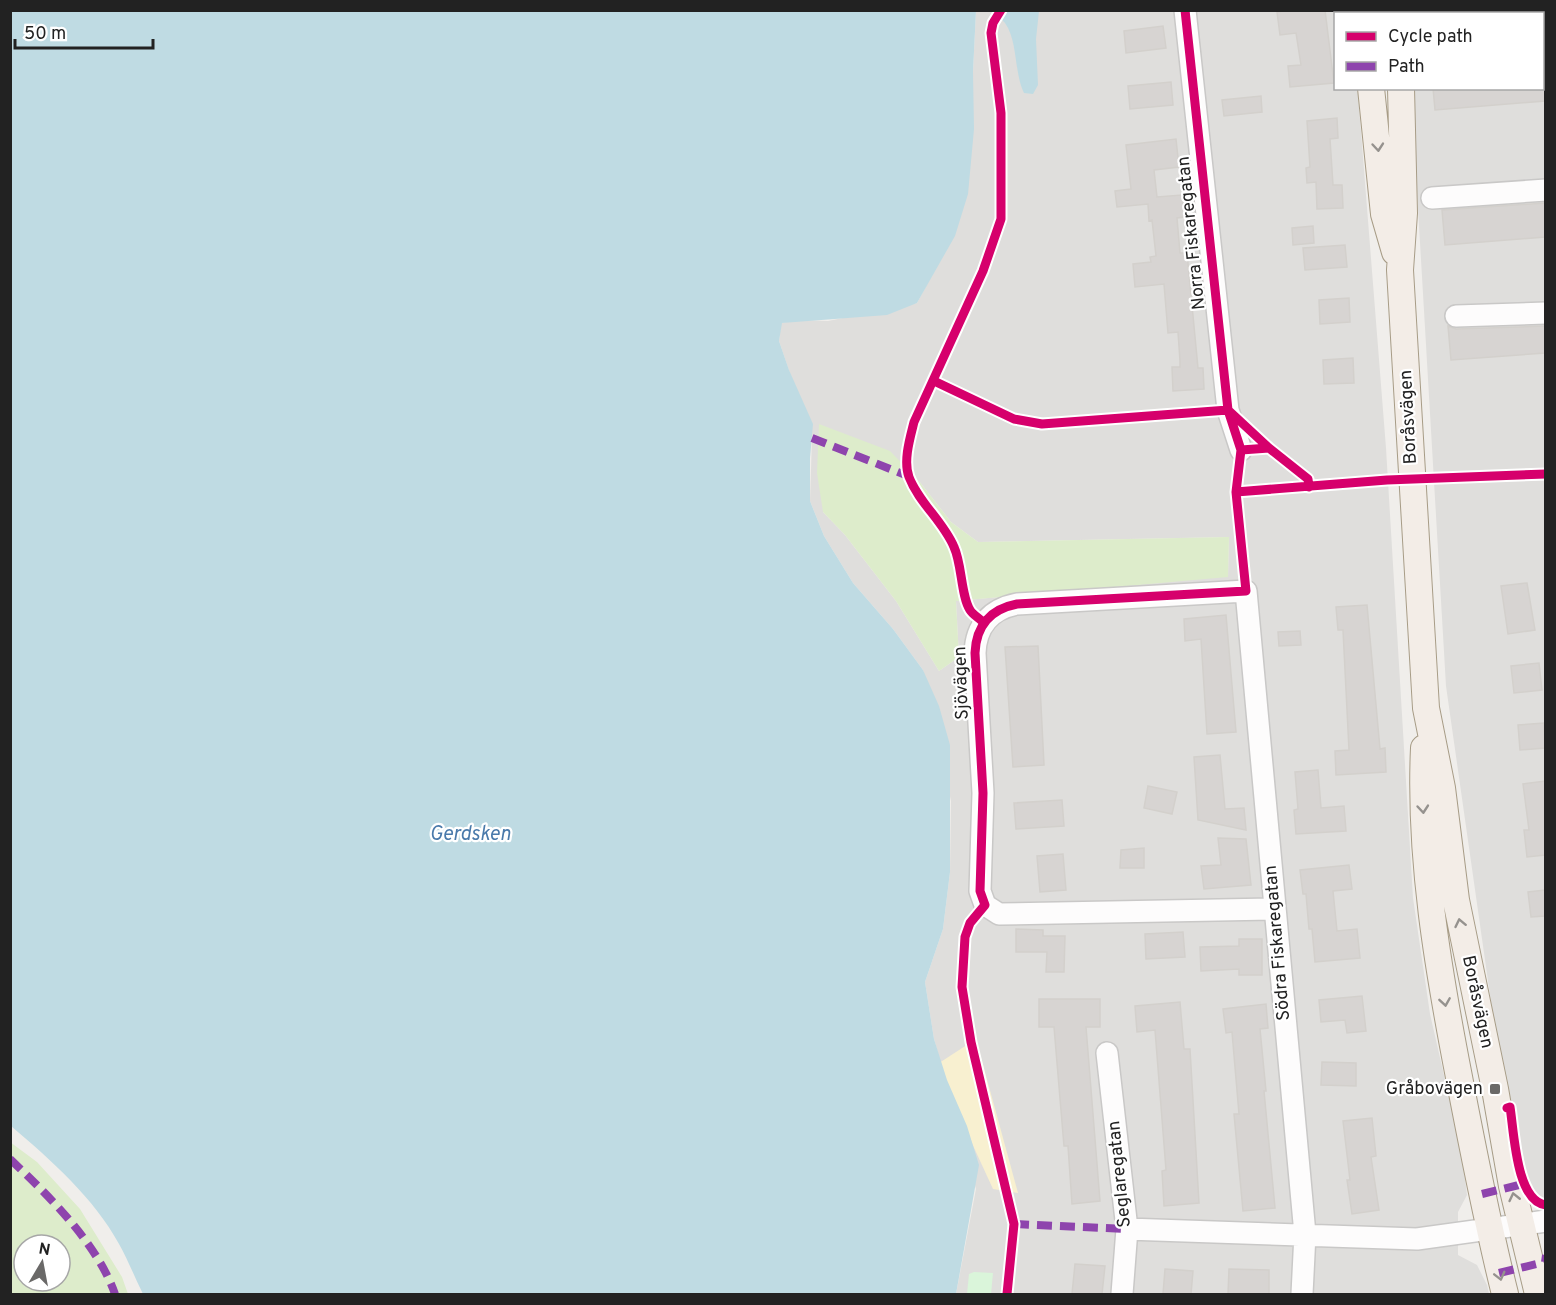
<svg xmlns="http://www.w3.org/2000/svg" width="1556" height="1305" font-family="Overpass,sans-serif">
<style>
.residential{fill:#dfdedc;fill-rule:evenodd}
.grass{fill:#ddeccb;fill-rule:evenodd}
.sand{fill:#f8f0d0}
.park{fill:#daf5da}
.water{fill:#bfdbe3}
.building{fill:#d7d4d2;stroke:#d3d0cc;stroke-width:1.5}
.lines{fill:none;stroke-linecap:round;stroke-linejoin:round}
.minor-casing{stroke:#c9c8c7;stroke-width:24}
.major-casing{stroke:#a79c86;stroke-width:28}
.minor{stroke:#fdfcfc;stroke-width:21}
.major{stroke:#f3ede7;stroke-width:26}
.quiet{stroke:#8e44ad;stroke-width:8;stroke-dasharray:15 8;stroke-linecap:butt}
.cycleway-casing{stroke:#fff;stroke-width:13}
.cycleway{stroke:#d6006c;stroke-width:9}
.oneway{stroke:#95928e}
.poi-dot{fill:#6a6968;stroke:#fff;stroke-width:2}
.labels{text-anchor:middle;dominant-baseline:central;stroke-width:4.5;stroke-linejoin:round;paint-order:stroke}
.street-label{font-size:18px;fill:#222;stroke:#fff}
.poi-label{font-size:18px;fill:#222;stroke:#fff;text-anchor:end}
.water-label{font-size:20px;font-style:italic;fill:#4a7aab;stroke:#fff}
</style>
<rect width="100%" height="100%" fill="#f0eeeb"/>
<!-- residential -->
<path class="residential" d="M976 11H1343V13L1336 14V88L1357 89 1358 94 1386 448 1413 898 1430 1014 1462 1154 1467 1195 1458 1212V1255L1477 1265 1487 1285 1489 1294H956L976 1189 934 1039 925 982 943 929 950 872 951 801 923 670 893 629 853 583 824 536 810 501 812 438 779 341 781 323 799 320 828 321 917 303 931 277 973 72ZM919 481 951 522 978 542 1229 537 1228 576 956 601 959 657 939 671 896 601 845 535 823 512Z
M1405 11H1545V1200L1531 1192 1494 1023 1446 686 1411 89 1542 88V14H1406Z"/>
<!-- grass -->
<path class="grass" d="M819 424 890 451 919 481 951 522 978 542 1229 537 1228 577 956 601 959 657 939 671 896 601 845 535 823 512 817 473Z
M10 1142 37 1162 80 1209 122 1277 128 1294H11ZM24 1245H60V1281H24Z"/>
<!-- sand -->
<path class="sand" d="M976 1039 1018 1193 993 1189 936 1065Z"/>
<!-- park -->
<path class="park" d="M974 1272 993 1273 991 1294H967L969 1274Z"/>
<!-- water -->
<path class="water" d="M11 10 976 11 973 72 974 129 968 194 955 236 917 303 887 315 782 323 779 341 789 370 813 424 810 458V501L824 536 853 583 893 629 923 670 939 706 950 745V872L943 929 925 982 934 1039 947 1080 967 1126 979 1165 956 1294H143C135 1278 128 1260 119 1244 94 1198 51 1160 11 1126Z
M991 11H1039L1036 39 1038 85 1033 94 1024 93C1014 73 1018 41 1005 23 1001 18 995 15 991 11Z"/>
<!-- building -->
<path class="building" d="M1290 10H1325L1334 83 1290 87 1288 66 1301 65 1296 33 1280 35 1277 12Z
M1163 26 1166 48 1126 53 1124 31Z
M1171 82 1173 105 1130 109 1128 86Z
M1433 88H1545V101L1435 110Z
M1261 96 1262 112 1224 116 1222 100Z
M1337 118 1338 138 1330 139 1333 185H1342L1343 208 1317 209 1316 182 1307 183 1306 168 1310 167 1307 121Z
M1176 139 1179 167 1154 170 1157 197 1182 195 1185 217 1177 218 1180 253H1187L1198 368H1203L1204 389 1173 391 1172 367H1180V361L1178 332 1168 333 1164 284 1135 287 1133 264 1151 262 1150 257 1156 256 1152 220 1149 221 1148 204 1117 207 1115 191 1131 189 1126 145Z
M1545 203V237L1445 245 1442 210Z
M1313 226 1314 243 1293 245 1292 228Z
M1345 245 1347 267 1305 270 1303 248Z
M1349 298 1350 322 1320 324 1319 300Z
M1448 326 1456 329 1545 326V353L1451 360Z
M1353 358 1354 383 1324 384 1323 360Z
M1527 583 1535 630 1508 634 1501 586Z
M1367 605 1380 749 1385 748 1386 772 1336 775 1335 751 1349 750 1343 630H1338L1336 607Z
M1226 615 1236 732 1207 734 1201 639 1185 641 1184 619Z
M1300 631 1301 645 1279 646 1278 632Z
M1038 646 1044 765 1013 767 1005 647Z
M1539 663 1542 690 1514 693 1511 666Z
M1544 723 1545 748 1520 750 1518 725Z
M1220 755 1225 809 1244 808 1246 830 1198 820 1194 757Z
M1318 770 1321 808 1344 806 1346 831 1296 834 1294 810 1298 809 1295 772Z
M1545 781V855L1527 857 1524 830H1529L1523 784Z
M1148 786 1177 792 1172 814 1144 808Z
M1062 800 1064 826 1016 829 1014 803Z
M1218 838 1246 839 1251 885 1204 889 1201 866 1221 865Z
M1144 848V868H1120L1121 850Z
M1063 854 1066 890 1040 892 1037 856Z
M1349 865 1352 889 1333 891 1337 931 1357 929 1360 958 1315 962 1312 929H1309L1306 894H1303L1300 870Z
M1545 890V916L1531 917 1528 892Z
M1016 929 1043 930V936H1065L1064 972H1046L1047 952H1016Z
M1183 932 1185 957 1146 959 1145 934Z
M1239 939H1262V975H1239V969L1201 971 1200 947 1239 946Z
M1362 996 1366 1031 1347 1033 1345 1020 1321 1022 1319 1000Z
M1039 999H1100V1027H1086L1100 1201 1072 1204 1068 1146H1064L1054 1027H1039Z
M1180 1002 1184 1049H1190L1199 1203 1164 1206 1162 1171 1166 1170 1155 1030 1137 1032 1135 1006Z
M1266 1004 1268 1028 1260 1029 1266 1091H1264L1275 1208 1243 1211 1234 1114H1239L1232 1032 1226 1033 1223 1009Z
M1322 1062 1356 1063V1086L1321 1085Z
M1372 1118 1376 1156 1371 1157 1379 1210 1352 1214 1347 1180H1350L1343 1121Z
M1075 1264 1105 1266 1102 1294H1072Z
M1165 1269 1193 1271 1191 1294H1163Z
M1229 1269 1269 1270V1294H1228Z"/>
<g class="lines">
<defs>
<path id="minor" d="M1185 10 1228 410 1241 450
M1542 59H1546
M1432 198 1546 190
M1456 316 1546 313
M1275 909 999 914 985 905 980 891 983 793 975 653C976 625 991 609 1017 604L1246 591 1305 1234 1302 1294
M1107 1053 1127 1229 1122 1294
M1127 1229 1417 1239 1546 1221"/>
<path id="major" d="M1360 10V14
M1397 10V14
M1371 88 1384 214 1395 252
M1401 88 1404 213 1400 270 1426 708 1442 788 1456 900 1495 1089 1512 1186 1538 1294
M1424 748C1419 858 1438 969 1459 1077 1473 1150 1487 1222 1505 1294"/>
</defs>
<!-- minor casing -->
<use href="#minor" class="minor-casing"/>
<!-- major casing -->
<use href="#major" class="major-casing"/>
<!-- minor -->
<use href="#minor" class="minor"/>
<!-- major -->
<use href="#major" class="major"/>
<!-- quiet -->
<path class="quiet" d="M812 438 908 476
M10 1159C49 1196 97 1243 115 1294
M1482 1194 1523 1184
M1014 1224 1127 1229
M1499 1273 1545 1262 1546 1255"/>
<defs>
<path id="cycleway" d="M934 381 1014 419 1042 424 1228 410 1269 448
M1241 450 1269 448 1308 479 1309 487
M1236 492 1387 480 1546 474
M983 622C979 618 972 614 970 610 961 596 962 564 954 547 943 521 919 503 909 477 903 461 910 438 914 422L983 271 1001 219V113L991 33 993 23 1001 10
M1507 1108 1510 1107C1514 1131 1516 1202 1546 1205
M1007 1294 1014 1224 971 1042 962 987 965 937 970 923 985 905 980 891 983 793 975 653C976 625 991 609 1017 604L1246 591 1236 492 1241 450 1228 410 1185 10"/>
</defs>
<!-- cycleway casing -->
<use href="#cycleway" class="cycleway-casing"/>
<!-- cycleway -->
<use href="#cycleway" class="cycleway"/>
</g>
<!-- one-way arrows -->
<defs><path id="oneway-chevron" d="M-2-3.5L2.5 0L-2 3.5" fill="none" stroke-width="1.6" stroke-linecap="round" stroke-linejoin="round" transform="scale(1.5)"/></defs>
<g class="oneway">
<use href="#oneway-chevron" transform="translate(1378 147) rotate(85)"/>
<use href="#oneway-chevron" transform="translate(1423 809) rotate(85)"/>
<use href="#oneway-chevron" transform="translate(1460 923) rotate(-102)"/>
<use href="#oneway-chevron" transform="translate(1445 1002) rotate(81)"/>
<use href="#oneway-chevron" transform="translate(1514 1197) rotate(-103)"/>
<use href="#oneway-chevron" transform="translate(1500 1276) rotate(76)"/>
</g>
<!-- markers -->
<rect class="poi-dot" x="1489" y="1083" width="12" height="12" rx="3"/>
<g class="labels">
<!-- street labels -->
<g class="street-label">
<text transform="translate(1192 233) rotate(-96)">Norra Fiskaregatan</text>
<text transform="translate(1409 417) rotate(-93)">Boråsvägen</text>
<text transform="translate(962 683) rotate(-92)">Sjövägen</text>
<text transform="translate(1278 943) rotate(-95)">Södra Fiskaregatan</text>
<text transform="translate(1477 1002) rotate(78)">Boråsvägen</text>
<text transform="translate(1120 1174) rotate(-96)">Seglaregatan</text>
</g>
<!-- poi labels -->
<g class="poi-label">
<text x="1483" y="1089">Gråbovägen</text>
</g>
<!-- water labels -->
<g class="water-label">
<text x="470" y="835">Gerdsken</text>
</g>
</g>
<!-- border -->
<rect width="1556" height="1305" fill="none" stroke="#222222" stroke-width="24"/>
<!-- legend -->
<rect x="1334" y="12" width="210" height="78" fill="#ffffff" stroke="#a7a7a7" stroke-width="1.5"/>
<rect x="1346" y="32" width="30" height="9" fill="#d6006c" stroke="#a7a7a7" stroke-width="1.5"/>
<text x="1388" y="42" font-size="18" fill="#222222">Cycle path</text>
<rect x="1346" y="62" width="30" height="9" fill="#8e44ad" stroke="#a7a7a7" stroke-width="1.5"/>
<text x="1388" y="72" font-size="18" fill="#222222">Path</text>
<!-- north arrow -->
<g transform="translate(42 1263) rotate(10)"><circle r="28" fill="#ffffff" stroke="#a7a7a7" stroke-width="1.5"/>
<path d="M0-4.5L10 22L0 15L-10 22Z" fill="#6a6968"/>
<text y="-9" font-size="16" font-weight="bold" text-anchor="middle" fill="#222222">N</text>
</g>
<!-- scale -->
<path d="M15 39v9h138v-9" fill="none" stroke="#222222" stroke-width="3"/>
<text x="24" y="39" font-size="18" fill="#222222" stroke="#ffffff" stroke-width="4.5" paint-order="stroke">50 m</text>
</svg>
